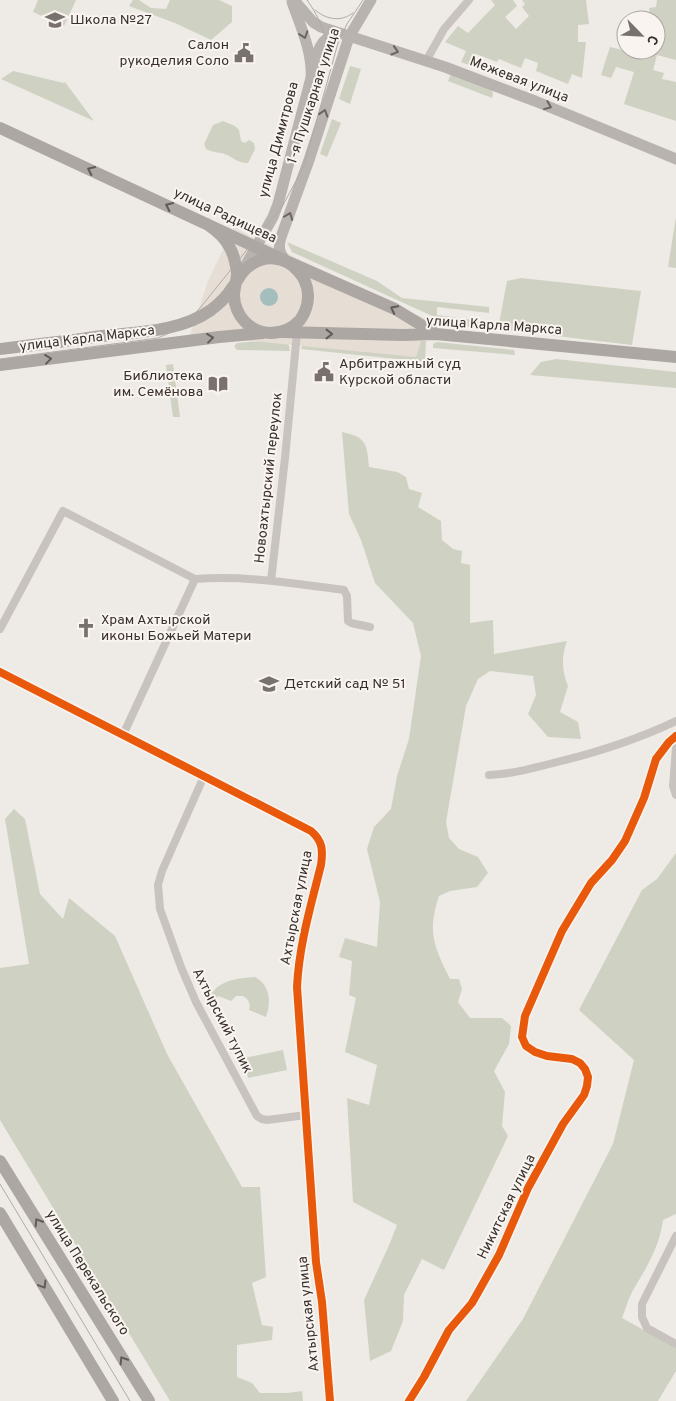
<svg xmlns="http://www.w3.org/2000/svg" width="676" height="1401" font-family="Overpass,sans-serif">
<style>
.green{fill:#cfd2c2}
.plaza{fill:#e6ded5}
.water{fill:#a4bdbd}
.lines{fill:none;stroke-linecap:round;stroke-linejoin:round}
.street{stroke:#c8c3be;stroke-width:8}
.secondary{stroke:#b8b3af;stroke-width:11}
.primary{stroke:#ada7a3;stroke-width:12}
.tram{stroke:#afaba9;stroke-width:1}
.cycleway-casing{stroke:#f9f4ef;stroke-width:11}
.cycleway{stroke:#e8590c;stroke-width:8}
.oneway{stroke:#6b6460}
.oneway2{stroke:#615a56}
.labels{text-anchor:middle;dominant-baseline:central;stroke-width:4;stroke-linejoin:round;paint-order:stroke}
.poi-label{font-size:14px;fill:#38302c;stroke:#f9f4ef;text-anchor:start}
.street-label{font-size:14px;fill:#38302c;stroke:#f9f4ef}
</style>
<rect width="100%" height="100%" fill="#eeeae6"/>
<!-- green -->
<path class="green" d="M38 0H76L64 26 33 12Z
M133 0H139L151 8 166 9 170 0H219L232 6V22L211 40 175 23 129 6Z
M491 0H513L517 6 505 17 516 29 529 16 522 7 525 4 522 0H586L589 24 578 25V42H586L582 78 572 74 568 84 536 71 538 63 525 58 521 68 499 59 497 62 476 54 471 66 461 62 466 51 445 42 458 26 468 33 495 5Z
M657 0H676V60L657 55 653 70 664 73 662 79 676 82V121L624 104 634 72 616 67 611 78 601 75 610 47 635 53 636 50H656V20H651L649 8 656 7Z
M350 66 361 69 350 104 339 99Z
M13 71 64 83 65 82 94 121 1 79Z
M451 74 492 90 493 94 492 98 448 81Z
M332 119 341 123 327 157 320 154Z
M223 121 235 126 239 130 241 141 245 143 249 140 254 143 255 149 248 163C238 164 231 155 221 153 215 152 212 152 206 149L204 144 213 125Z
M676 217V268L668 267Z
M287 242 377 281 402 298 489 307V313L437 307V315L488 322 487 329 458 325 441 320 292 252Z
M521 278 641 291 632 345 498 329 507 281Z
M282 339 288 342 290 351 237 350 234 346 237 343Z
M394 339 426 341 425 362 301 349 303 344Z
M437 342 514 350 515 355 433 348V344Z
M556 359 676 372V388L530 375 541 362Z
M173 364 180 417H173L166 365Z
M342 432C366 437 367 443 369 467L397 472 406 477 409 489 422 493 418 507 441 521 442 540 453 549 462 551 461 563 470 565V623L493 620 494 654 567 641C561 656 562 672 568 686L560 712 578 722 581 739 548 737 528 714 536 695 533 676 490 671 478 679 466 706 446 822 449 838 459 849 478 857 488 873 477 887 450 891 439 896C427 932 434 947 450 979H459L462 989 458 1002 470 1018H502L511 1026 509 1044 494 1071 505 1092 502 1126 508 1136 444 1270 422 1259 404 1295 403 1321 391 1351 370 1361 364 1300 390 1243 397 1225 353 1202 347 1098 369 1105 377 1065 345 1052 356 998 349 995 352 961 339 957 345 938 377 947 380 902 367 849 374 827 391 809 397 776 409 739 421 656 413 623 375 583 361 540 349 514Z
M14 809 25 819 40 894 63 919 69 898 115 936 167 1054 242 1187H260L266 1277 252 1283 262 1325 273 1327 272 1340 237 1345V1377L252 1383 260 1393H287L302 1391 303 1401H170L0 1120V968L29 964 5 819Z
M676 853V1214L663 1220C659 1249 646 1268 632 1292 628 1300 625 1310 622 1318L676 1348V1371L658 1401H466L523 1319 613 1144 634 1060 579 1010 642 890 657 879Z
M255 977C271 986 271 1002 266 1017L249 1010C251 1004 249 999 243 996H236L231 1001 218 996 214 1000 211 995C219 980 239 978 255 977Z
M283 1050 287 1070 248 1078 244 1058Z"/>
<!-- plaza -->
<path class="plaza" d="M234 227 246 234 428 320 416 357 190 335 208 281Z"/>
<!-- water -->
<path class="water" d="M260 297a9 9 0 1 1 18 0a9 9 0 1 1-18 0Z"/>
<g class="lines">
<!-- street -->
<path class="street" d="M426 61 444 29 469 0
M271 581 285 458 297 333
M0 629 63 511 195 579
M0 672 311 831C323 841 323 851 321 865 311 905 299 945 297 987L316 1262 322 1302 330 1401
M123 735 195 579C245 575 295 584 344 590L347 596 348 621 351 623 370 627
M676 748 673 786 676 795
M489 775C513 774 534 768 557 762 598 752 638 739 676 721
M204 776 162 871 158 885 160 909 181 967 196 1002 257 1116 262 1119 267 1120 306 1115
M676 1236 642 1304V1317L647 1328 676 1344
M409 1401 424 1377 449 1330 472 1303 499 1255 528 1188 563 1124 584 1095 587 1086 588 1077 585 1069 580 1063 572 1059 547 1056 535 1052 526 1046 522 1037 525 1016 562 931 591 883 612 860 625 841 644 798 656 759 669 742 676 736"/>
<!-- secondary -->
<path class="secondary" d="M294 0 313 22 321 27 445 67 535 101 676 159
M313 68C317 53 320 38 337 33
M286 261C279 253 278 247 281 237L309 160 349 37 371 0
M243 270 273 217 278 204 311 78C313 53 300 25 292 2"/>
<!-- primary -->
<path class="primary" d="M0 128 286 261 395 309 436 334
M282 332 403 335 436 334 676 357
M0 349C34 345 68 341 102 336 138 332 180 332 211 310 219 304 227 296 232 288 238 281 240 273 248 267 264 254 285 256 298 271 311 285 311 305 300 320 292 329 281 333 270 333 249 332 235 315 234 296 234 288 237 281 237 273 236 265 234 255 230 248 225 237 216 230 207 224
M0 365 219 337 263 333
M0 1161 149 1401
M0 1213 113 1401"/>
<!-- tram -->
<path class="tram" d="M307 0C320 18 330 41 327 63
M315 10C327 20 341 22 353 13
M0 359 158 338 176 330 186 322 200 308 283 205 304 166 338 43 347 24 363 0
M0 1184 130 1401"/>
<defs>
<path id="cycleway" d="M0 672 311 831C323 841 323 851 321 865 311 905 299 945 297 987L316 1262 322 1302 330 1401
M409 1401 424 1377 449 1330 472 1303 499 1255 528 1188 563 1124 584 1095 587 1086 588 1077 585 1069 580 1063 572 1059 547 1056 535 1052 526 1046 522 1037 525 1016 562 931 591 883 612 860 625 841 644 798 656 759 669 742 676 736"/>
</defs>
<!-- cycleway casing -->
<use href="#cycleway" class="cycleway-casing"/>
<!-- cycleway -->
<use href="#cycleway" class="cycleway"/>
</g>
<!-- one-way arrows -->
<defs><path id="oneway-chevron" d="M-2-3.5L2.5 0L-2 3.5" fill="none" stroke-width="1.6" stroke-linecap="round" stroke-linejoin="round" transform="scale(1.25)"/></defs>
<g class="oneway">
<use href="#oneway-chevron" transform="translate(304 35) rotate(71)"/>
<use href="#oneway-chevron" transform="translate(395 51) rotate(17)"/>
<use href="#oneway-chevron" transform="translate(548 106) rotate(22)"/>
<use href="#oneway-chevron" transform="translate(324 113) rotate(-73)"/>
<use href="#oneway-chevron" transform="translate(289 216) rotate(-69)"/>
</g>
<g class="oneway2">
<use href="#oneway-chevron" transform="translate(91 170) rotate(-155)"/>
<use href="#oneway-chevron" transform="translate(169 206) rotate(-155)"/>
<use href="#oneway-chevron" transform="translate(394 309) rotate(-153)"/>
<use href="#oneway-chevron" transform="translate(329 334)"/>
<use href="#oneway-chevron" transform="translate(210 338) rotate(-7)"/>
<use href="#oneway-chevron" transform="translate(48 359) rotate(-7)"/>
<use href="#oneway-chevron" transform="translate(38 1222) rotate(-122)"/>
<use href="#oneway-chevron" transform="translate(43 1285) rotate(59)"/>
<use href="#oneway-chevron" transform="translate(123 1360) rotate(-122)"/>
</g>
<!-- icons -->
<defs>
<symbol id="school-bare" viewBox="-9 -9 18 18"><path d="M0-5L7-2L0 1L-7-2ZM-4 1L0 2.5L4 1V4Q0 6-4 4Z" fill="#78716d" stroke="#f9f4ef" stroke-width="2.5" paint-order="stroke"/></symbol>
<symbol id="civic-bare" viewBox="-9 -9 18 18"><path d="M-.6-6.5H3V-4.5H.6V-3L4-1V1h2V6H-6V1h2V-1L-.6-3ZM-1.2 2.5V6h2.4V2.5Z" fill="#78716d" stroke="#f9f4ef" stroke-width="2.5" paint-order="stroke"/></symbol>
<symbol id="library-bare" viewBox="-9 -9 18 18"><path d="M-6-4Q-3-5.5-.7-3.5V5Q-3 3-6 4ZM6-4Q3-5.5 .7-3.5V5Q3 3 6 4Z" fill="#78716d" stroke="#f9f4ef" stroke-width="2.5" paint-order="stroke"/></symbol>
<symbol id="church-bare" viewBox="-9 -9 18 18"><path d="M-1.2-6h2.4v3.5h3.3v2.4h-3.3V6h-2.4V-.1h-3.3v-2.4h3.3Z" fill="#78716d" stroke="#f9f4ef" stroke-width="2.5" paint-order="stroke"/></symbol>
</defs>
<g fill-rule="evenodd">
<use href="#school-bare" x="41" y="6" width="28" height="28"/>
<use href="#civic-bare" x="230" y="39" width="28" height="28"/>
<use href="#civic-bare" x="310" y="358" width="28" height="28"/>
<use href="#library-bare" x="204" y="370" width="28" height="28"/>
<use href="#church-bare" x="72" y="614" width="28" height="28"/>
<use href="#school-bare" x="255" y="670" width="28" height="28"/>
</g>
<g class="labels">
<!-- poi labels -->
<g class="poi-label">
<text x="70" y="20">Школа №27</text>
<text x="229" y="45" text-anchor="end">Салон<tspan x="229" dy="16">рукоделия Соло</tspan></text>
<text x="339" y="364">Арбитражный суд<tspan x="339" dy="16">Курской области</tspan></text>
<text x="203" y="376" text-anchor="end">Библиотека<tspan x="203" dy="16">им. Семёнова</tspan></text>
<text x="101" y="620">Храм Ахтырской<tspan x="101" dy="16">иконы Божьей Матери</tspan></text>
<text x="284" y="684">Детский сад № 51</text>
</g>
<!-- street labels -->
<g class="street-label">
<text transform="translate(519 80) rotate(21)">Межевая улица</text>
<text transform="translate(314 96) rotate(-72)">1-я Пушкарная улица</text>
<text transform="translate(279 140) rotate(-75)">улица Димитрова</text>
<text transform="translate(225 216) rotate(25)">улица Радищева</text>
<text transform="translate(494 326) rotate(4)">улица Карла Маркса</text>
<text transform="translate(87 339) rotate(-7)">улица Карла Маркса</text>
<text transform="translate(269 478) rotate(-84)">Новоахтырский переулок</text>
<text transform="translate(297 908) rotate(-79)">Ахтырская улица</text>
<text transform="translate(222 1021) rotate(63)">Ахтырский тупик</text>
<text transform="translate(507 1207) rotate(-64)">Никитская улица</text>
<text transform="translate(87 1273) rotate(58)">улица Перекальского</text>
<text transform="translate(309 1314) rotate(-96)">Ахтырская улица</text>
</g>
</g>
<!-- north arrow -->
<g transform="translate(641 35) rotate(114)"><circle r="24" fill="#f9f4ef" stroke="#aca6a1"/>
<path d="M0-4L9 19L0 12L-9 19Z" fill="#78716d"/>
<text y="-8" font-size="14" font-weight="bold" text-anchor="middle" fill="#38302c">С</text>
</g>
</svg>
